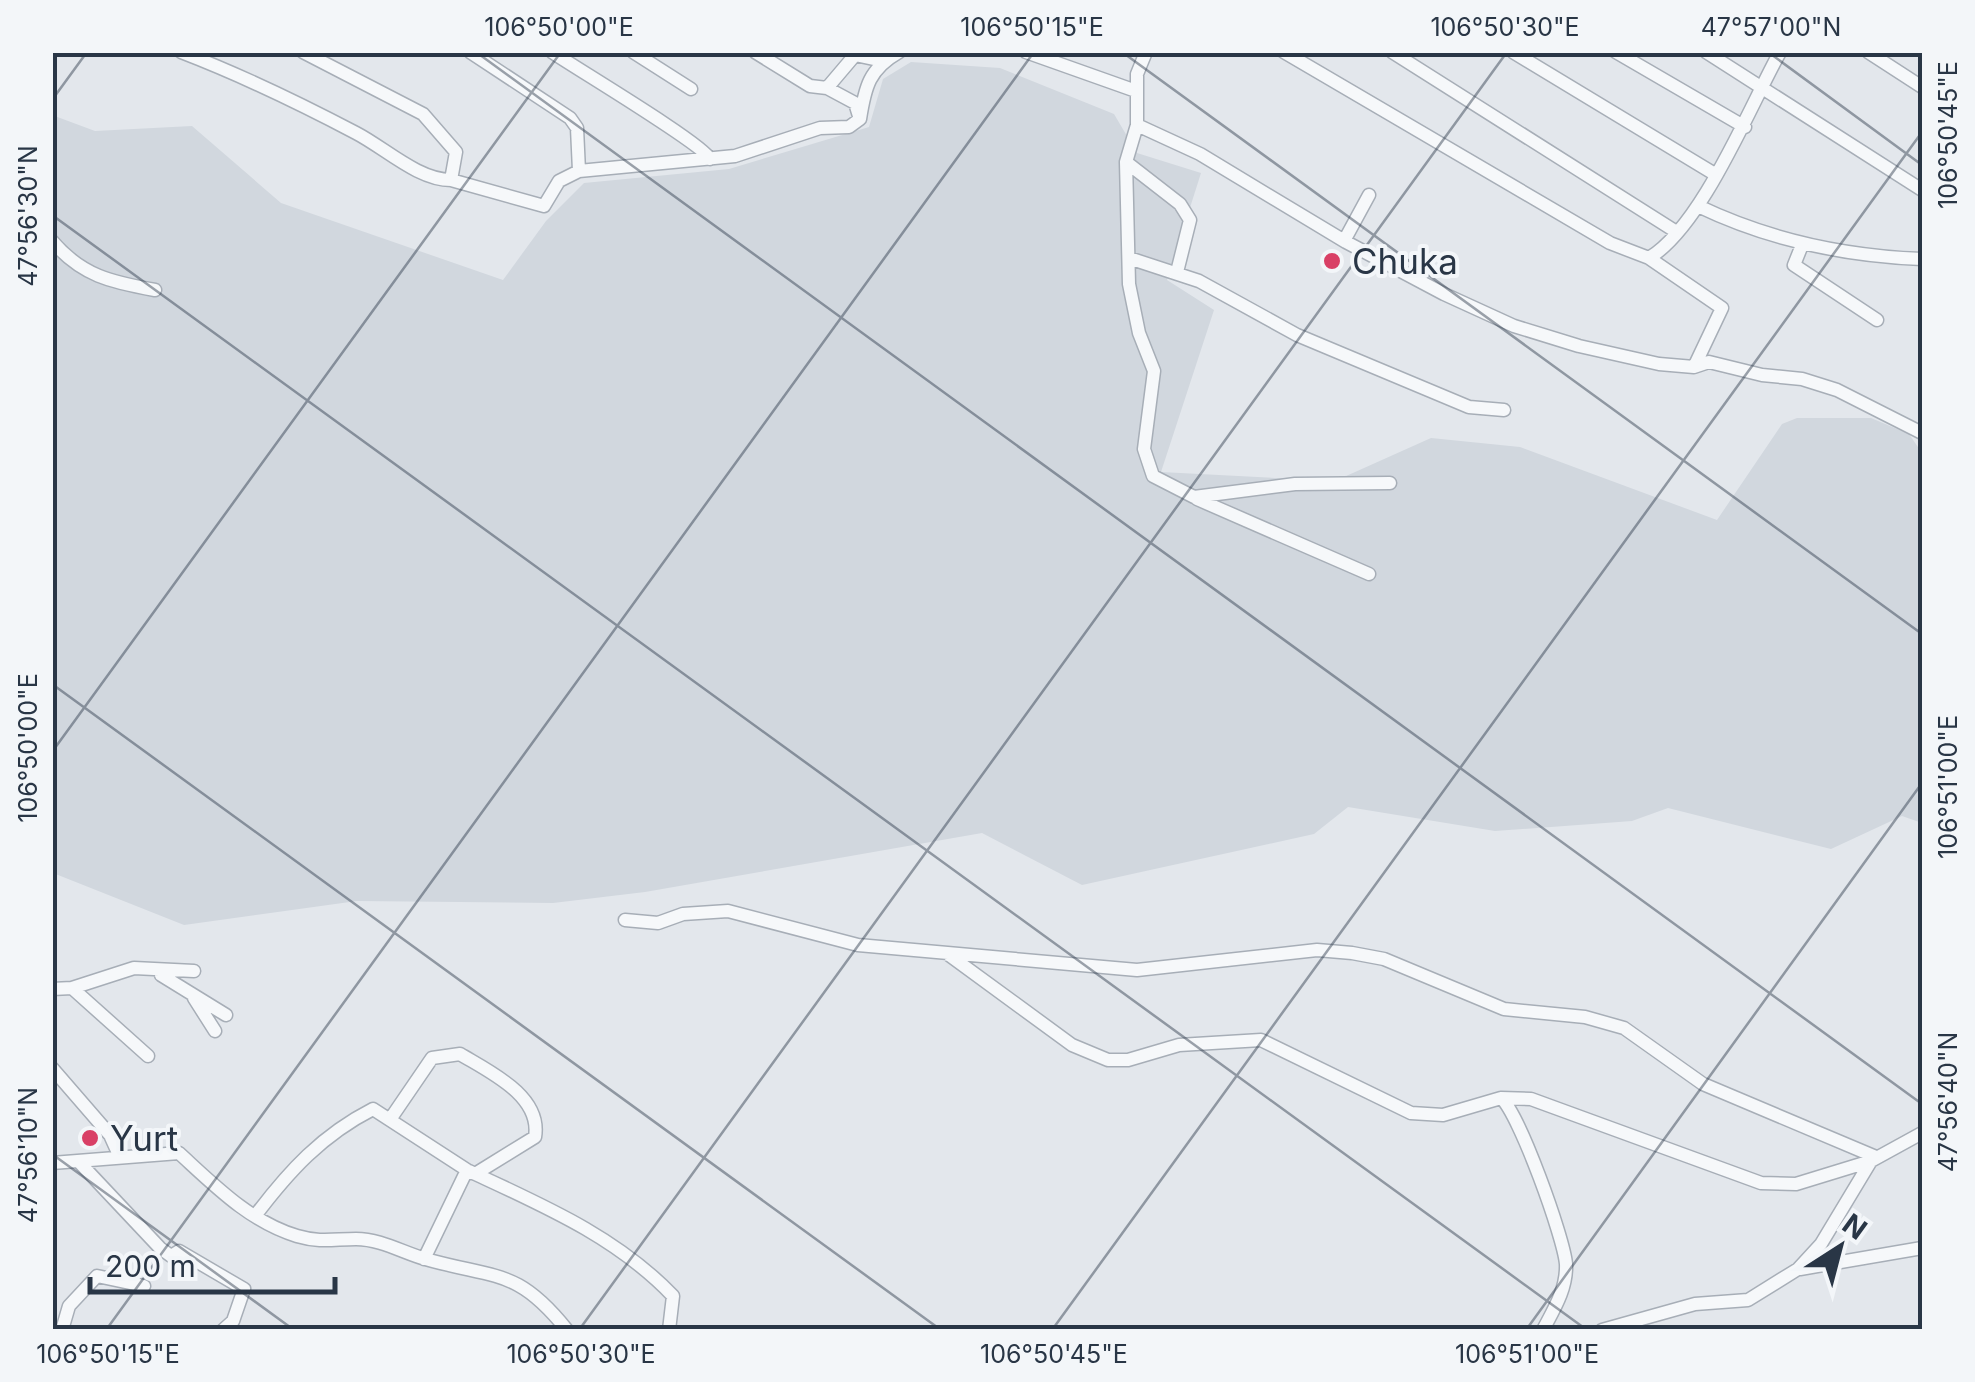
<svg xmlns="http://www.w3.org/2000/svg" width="1975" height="1382" font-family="Inter,sans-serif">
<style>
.built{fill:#d1d7de}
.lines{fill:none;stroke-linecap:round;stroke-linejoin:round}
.minor-casing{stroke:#a7aeb7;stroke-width:15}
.minor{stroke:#f6f8fa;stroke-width:12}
.ticks{fill:none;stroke:#293646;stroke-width:2.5;stroke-opacity:0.45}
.poi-dot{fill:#d94066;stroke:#f3f6f9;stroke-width:4}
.labels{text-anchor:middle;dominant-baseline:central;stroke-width:8;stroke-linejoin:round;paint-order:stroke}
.poi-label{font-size:35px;fill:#293646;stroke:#f3f6f9;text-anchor:start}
.neatline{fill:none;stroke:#293646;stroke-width:4}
.ticks-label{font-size:25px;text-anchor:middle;fill:#293646}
</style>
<rect width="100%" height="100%" fill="#e3e7ec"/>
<!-- built -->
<path class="built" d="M911 62 1000 68 1114 114 1137 153 1201 173 1167 280 1214 310 1161 472 1335 481 1431 438 1520 447 1717 520 1782 424 1797 418H1871L1909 434 1922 453V823L1902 816 1831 849 1668 808 1632 821 1495 831 1348 807 1314 834 1082 885 982 833 645 892 553 903 357 901 184 925 53 873 52 115 95 131 192 126 281 203 503 280 546 221 584 183 729 169 869 127 883 79Z"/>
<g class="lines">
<defs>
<path id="minor" d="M181 52C241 75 299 103 356 133 385 148 418 180 451 180L544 206 559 181 579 171 735 156 820 128 849 127 860 119C865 87 869 69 899 52
M303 52 423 114 456 152 451 180
M470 52 570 118 577 128 579 171
M552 52C577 69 703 144 710 159
M633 52 691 89
M755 52 810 86 827 88 855 103 859 116
M1026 52 1136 91
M1146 52 1137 74V125L1200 154 1346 242 1444 294 1514 326 1579 346 1659 364 1694 367 1709 362 1762 375 1802 379 1837 390 1922 433
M1284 52 1610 243 1649 258C1702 226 1749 108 1780 52
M1392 52 1675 231
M1513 52 1713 173
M1616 52 1745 127
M1706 52 1922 190
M1868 52 1922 87
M827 88 855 55 883 61
M1137 125 1126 162 1129 284 1139 333 1154 371 1144 449 1153 476 1194 497 1295 484 1390 483
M1126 162 1180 204 1190 220 1177 272
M1698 206C1769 240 1844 256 1922 259
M52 241C82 276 111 282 155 290
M1344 241 1369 195
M1802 245 1794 265 1877 320
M1129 258 1199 281 1297 335 1469 407 1504 410
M1649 258 1722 308 1694 367
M1197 499 1369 574
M625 920 658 923 683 914 728 911 858 945 1137 970 1317 950 1352 953 1384 959 1504 1009 1585 1017 1624 1028 1703 1084 1876 1157
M949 955 1072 1045 1108 1060H1128L1179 1045 1261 1040 1411 1113 1443 1115 1501 1098 1531 1099 1761 1183 1796 1184 1871 1161
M161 975 226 1015
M72 988 148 1056
M52 989 72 988 134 968 194 971
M194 998 215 1031
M52 1068 110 1135 119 1155
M1501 1098C1519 1113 1564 1238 1566 1264 1567 1289 1554 1309 1543 1330
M391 1118 432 1058 460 1054C490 1072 542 1096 535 1137L475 1174
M52 1163 179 1153C214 1185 250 1222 297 1236 321 1243 334 1239 356 1239 382 1239 405 1254 429 1260 498 1279 518 1269 567 1330
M80 1163 160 1248 171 1256 179 1251 244 1289 233 1321 223 1330
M469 1171C542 1205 617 1237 673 1296L669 1330
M255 1216C289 1171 322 1135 373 1109L467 1170 424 1259
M1800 1269 1922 1248
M62 1330 69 1306 97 1276 144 1286
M1602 1330 1695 1304 1748 1300 1798 1269 1821 1244 1871 1161 1922 1133"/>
</defs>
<!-- minor casing -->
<use href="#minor" class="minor-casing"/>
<!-- minor -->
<use href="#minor" class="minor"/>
</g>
<!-- ticks -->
<path class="ticks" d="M476 52 1922 1104M1122 52 1922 634M1768 52 1922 165M52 100 87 52M52 215 1587 1330M52 684 941 1330M52 752 561 52M52 1154 294 1330M106 1330 1034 52M579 1330 1507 52M1052 1330 1922 132M1526 1330 1922 783"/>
<!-- markers -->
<g class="poi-dot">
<circle cx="1332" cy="261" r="10"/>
<circle cx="90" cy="1138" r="10"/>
</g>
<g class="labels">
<!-- poi labels -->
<g class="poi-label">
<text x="1352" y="261">Chuka</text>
<text x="110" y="1138">Yurt</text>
</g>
</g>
<!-- border -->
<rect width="1975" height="1382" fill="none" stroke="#f3f6f9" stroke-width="110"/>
<!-- north arrow -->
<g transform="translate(1840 1247) rotate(36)" stroke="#f3f6f9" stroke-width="8" paint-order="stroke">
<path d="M0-8L18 38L0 25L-18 38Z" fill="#293646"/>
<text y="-15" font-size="28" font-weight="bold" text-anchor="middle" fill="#293646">N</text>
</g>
<!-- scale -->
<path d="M90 1277v15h245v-15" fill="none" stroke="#293646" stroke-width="5"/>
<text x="105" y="1277" font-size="30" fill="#293646" stroke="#f3f6f9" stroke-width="8" paint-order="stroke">200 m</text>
<rect x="55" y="55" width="1865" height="1272" class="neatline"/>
<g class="ticks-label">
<text x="559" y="36">106°50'00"E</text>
<text x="1032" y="36">106°50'15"E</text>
<text x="1505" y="36">106°50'30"E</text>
<text x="1771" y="36">47°57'00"N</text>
<text transform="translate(1948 135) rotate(-90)" y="9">106°50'45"E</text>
<text transform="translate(28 216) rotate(-90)" y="9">47°56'30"N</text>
<text transform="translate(28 748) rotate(-90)" y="9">106°50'00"E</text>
<text transform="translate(1948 787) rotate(-90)" y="9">106°51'00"E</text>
<text transform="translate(1948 1102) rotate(-90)" y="9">47°56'40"N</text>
<text transform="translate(28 1155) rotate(-90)" y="9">47°56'10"N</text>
<text x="108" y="1363">106°50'15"E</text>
<text x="581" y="1363">106°50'30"E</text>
<text x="1054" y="1363">106°50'45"E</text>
<text x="1527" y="1363">106°51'00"E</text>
</g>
</svg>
